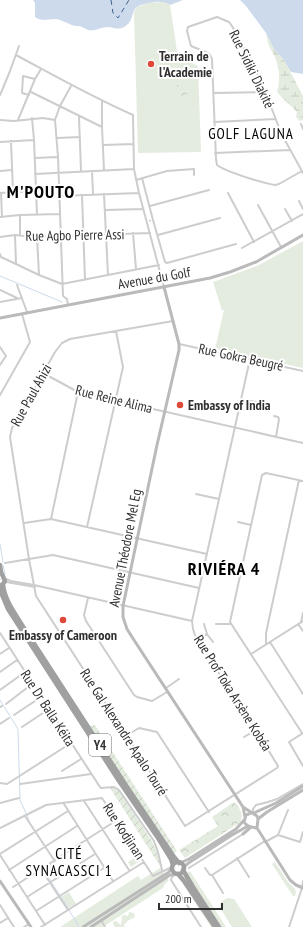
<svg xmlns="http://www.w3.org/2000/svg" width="303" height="927" font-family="'PT Sans Narrow',sans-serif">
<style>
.grass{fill:#e4ecdf}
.wetland{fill:url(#wetland-marsh)}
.park{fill:url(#park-crowns)}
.garden{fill:url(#garden-furrows)}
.water{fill:#ccdaeb}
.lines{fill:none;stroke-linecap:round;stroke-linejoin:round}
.stream{stroke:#ccdaeb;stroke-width:1}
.ferry{stroke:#40648f;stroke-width:1;stroke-dasharray:5 4;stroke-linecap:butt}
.minor-tunnel{stroke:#d6d6d6;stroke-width:2;stroke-dasharray:2 1;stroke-linecap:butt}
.minor{stroke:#cdcdcd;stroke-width:2}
.secondary{stroke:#bababa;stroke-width:3}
.trunk{stroke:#a0a0a0;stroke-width:4.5}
.poi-dot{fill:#df493a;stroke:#fff;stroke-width:1.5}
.labels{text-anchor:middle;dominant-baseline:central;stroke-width:4;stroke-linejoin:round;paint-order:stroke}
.shield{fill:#fff;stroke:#6e6e6e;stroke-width:1}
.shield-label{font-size:13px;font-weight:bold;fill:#303030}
.poi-label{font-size:14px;font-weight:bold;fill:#303030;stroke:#fff;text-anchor:start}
.street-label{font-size:14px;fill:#303030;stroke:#fff}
.neighbourhood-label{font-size:15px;letter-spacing:1px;fill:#000;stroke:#fff}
.district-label{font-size:18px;font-weight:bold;letter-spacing:1px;fill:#000;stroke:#fff}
</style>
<defs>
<pattern id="wetland-marsh" width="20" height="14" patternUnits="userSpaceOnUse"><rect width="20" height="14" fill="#e4ecdf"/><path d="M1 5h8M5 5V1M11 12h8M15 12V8" fill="none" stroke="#c4cbc0"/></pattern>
<pattern id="park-crowns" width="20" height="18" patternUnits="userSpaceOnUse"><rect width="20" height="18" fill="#e4ecdf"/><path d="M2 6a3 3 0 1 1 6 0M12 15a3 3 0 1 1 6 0" fill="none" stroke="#c4cbc0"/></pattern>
<pattern id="garden-furrows" width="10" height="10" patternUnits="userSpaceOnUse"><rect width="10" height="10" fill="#e4ecdf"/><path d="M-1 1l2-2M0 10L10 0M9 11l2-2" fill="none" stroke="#c4cbc0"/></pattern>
</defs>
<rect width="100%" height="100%" fill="#fff"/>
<!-- grass -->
<path class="grass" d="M162 2 170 5 178 57 198 66 201 152 138 153 134 12 137 7 148 3Z
M303 241V368L215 349 224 310H222L213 282 257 266Z
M137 856 140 861 131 867 128 862Z
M275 862 288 882 295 889 296 892 295 896H293L272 864Z
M160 868 169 880 164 885 163 888 103 927H60L138 876 141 880Z
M190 871 226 927H211L179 878Z
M69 892 76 904 68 908 61 897Z
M227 898 234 899 236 902 252 927H232L220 908 221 902Z
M129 912 134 913 135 916 134 918C130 918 127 922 124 925L125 927H115L113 924 114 921H116L121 925 122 916 125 915 128 916Z"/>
<!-- wetland -->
<path class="wetland" d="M266 33 274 49 284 60 303 96V120L300 121 296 117 297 112C291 105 283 100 277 92 280 81 280 71 276 60 275 56 272 52 270 48 268 44 267 38 266 33Z"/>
<!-- park -->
<path class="park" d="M185 81 191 92 180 98 174 87Z
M234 802C240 808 245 815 239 823L185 858 179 850 218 826 212 817Z"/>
<!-- garden -->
<path class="garden" d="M92 725 93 726 95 725 177 851 173 854 164 838 140 804 90 726Z
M110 788H113L118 790 152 841 157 851 160 865V866Z"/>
<!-- water -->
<path class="water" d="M33 0H183L170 5C168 4 164 2 161 2 157 1 141 4 137 7 131 11 134 22 124 27 119 30 114 28 109 27 102 26 95 32 88 30 86 29 84 28 82 27 78 25 81 27 76 26 69 25 63 20 56 19 48 19 42 22 35 17V3Z
M240 0H303V74L291 72 289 69 284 60 274 49 266 33 246 6Z"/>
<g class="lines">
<!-- stream -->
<path class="stream" d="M0 276 62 302
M0 544 3 562
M3 565 5 574
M0 580 1 579
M0 700 18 729 20 800 29 820
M49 865 43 869 68 908
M50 865 56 861
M69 910 79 927"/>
<!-- ferry -->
<path class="ferry" d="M111 0 113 13 118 18 129 0"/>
<!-- minor-tunnel -->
<path class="minor-tunnel" d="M149 221 152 220"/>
<!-- minor -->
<path class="minor" d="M16 55C55 76 92 97 133 115L134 169 139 193 164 287
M31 92 102 127
M213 93 266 92
M0 95 10 71 19 46
M29 95 22 93 23 76 35 79
M102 102V127L104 170
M79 117 81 171
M32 118 34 140 37 215
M0 120 14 121 43 118 55 120
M18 120 35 79 41 69
M214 122 276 119
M301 124 303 129
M57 138 80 137
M11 141 13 192
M0 142 34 140
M103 145 133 144
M215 153 290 150
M35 158 57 157
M0 171 12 170
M92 171 93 194
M302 171 279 184 275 185C263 183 226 172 217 165L216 159 212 59 210 55 208 53 191 46 187 31 188 27 217 17 229 22 232 26 262 83 281 133 303 173
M35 174 134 169
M142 178 153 220 165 262 167 263 236 244
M136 180 167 171 194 169V175
M0 193 36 191
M1 193 2 217
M228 193 254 242
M104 194 108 275
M82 195 85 280
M59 196 139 193
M299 201 303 209
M258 205 281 247
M150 206 209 190
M285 209 292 221
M105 210 143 209
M20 215V236
M0 217 20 215 60 214
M133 233 136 269
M15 235 16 264
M158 235 220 218
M0 237 15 235 37 237 150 233
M37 237 39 275
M242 248 303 214
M0 254 1 257 16 264 39 275 62 284 159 265
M17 285 27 312
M0 290 17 298
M0 302 22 298
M68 305 67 299 63 296 58 157 55 120 60 106 71 86
M173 321 70 339 62 343 55 352 12 428 10 437 29 559 36 596 185 826 277 768 278 766 256 730 196 638 193 629 192 621 250 359
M179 344 303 371
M0 347 6 356 0 365
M43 373 78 392 303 443
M0 395 30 342 22 314
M241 399 266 404
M274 416 278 417 279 419 276 437
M196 494 219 499
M51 519 78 392
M238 522 251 525
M24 523 51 519 207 554
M87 527 123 367 122 362 116 331
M5 563 53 555 199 588
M6 579 11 581 34 585 192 621
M6 582 35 587
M88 598 84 615 86 621 134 695 137 697 152 701 167 692
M301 622 303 613
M204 624 207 634 213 642
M216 624H231
M298 624 303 631
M0 633 100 787 101 788 114 787 119 790 154 841 158 852 162 870
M197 640 207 634
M270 642 303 694
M266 644V633L299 480
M0 654 9 648
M251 654 303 621
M0 672 17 660
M166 688 179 679
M0 690 25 672
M6 704 32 684
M0 707 2 706
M14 715 41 697
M0 724 9 718
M22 727 49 709
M302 733 230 622 262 475 266 473 303 481
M303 733 289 742 303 766
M126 736 139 728 157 732 209 812
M244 737 256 730
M62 771 81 759
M0 783 7 784 71 743
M20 784 91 774
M84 801 129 870
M0 803 19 798
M64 804 113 881
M253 812V809L256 805 268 802 277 799 303 784
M25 816 54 860
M0 828 46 805 102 798 153 876 172 867
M278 835 300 842 303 832
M265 842 278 835 288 810
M0 854 68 811
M0 855 45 925
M237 858 249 877
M189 868 243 834
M205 868 210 875H212L265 841
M41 869 68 910
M9 870 77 826
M175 875 172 877 171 880 201 927
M212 875 223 893
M13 887 117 820
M27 897 95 854
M0 905 14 927
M36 911 104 868
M101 920 105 927
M0 923 8 918
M24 927 29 924
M41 927 144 862
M289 927 302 888 303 881"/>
<!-- secondary -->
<path class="secondary" d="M164 287 179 344V350L157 445 123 606V617L127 629 132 637 243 807 245 817
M0 318 210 278 230 272 256 262 303 235
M243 807 257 816 258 819 257 828
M251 813 246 815 244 822C247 827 251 827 257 828
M254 813 276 803 303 786
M258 819 267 812 303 790
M257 828 290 880 296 885 303 888
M243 834 251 827
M180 863 189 859 236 829 244 820
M183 870 186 865 190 862 232 835 248 826
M0 881 31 927
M83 927 169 872 172 868
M91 927 170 875 176 874"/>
<!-- trunk -->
<path class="trunk" d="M0 565 1 572 5 581 3 584 0 586
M3 584C4 599 15 613 22 625L127 787 174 857 179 863
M0 590 8 609 119 781 158 838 171 859 173 865
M172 868a6 6 0 1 1 12 0a6 6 0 1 1-12 0Z
M183 870 193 887 219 927
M178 874 184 881 215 927"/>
</g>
<!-- markers -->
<g class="poi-dot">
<circle cx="151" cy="64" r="4"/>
<circle cx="180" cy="405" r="4"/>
<circle cx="63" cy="620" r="4"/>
</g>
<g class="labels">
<!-- shield labels -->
<rect class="shield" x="89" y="734" width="22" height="22" rx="3"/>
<g class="shield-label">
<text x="100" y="745">Y4</text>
</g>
<!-- poi labels -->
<g class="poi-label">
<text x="159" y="56">Terrain de<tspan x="159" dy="16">l'Academie</tspan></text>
<text x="188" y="405">Embassy of India</text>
<text x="63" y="635" text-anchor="middle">Embassy of Cameroon</text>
</g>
<!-- street labels -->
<g class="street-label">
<text transform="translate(252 69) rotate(64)">Rue Sidiki Diakité</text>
<text transform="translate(75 235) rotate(-1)">Rue Agbo Pierre Assi</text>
<text transform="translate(154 278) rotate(-10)">Avenue du Golf</text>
<text transform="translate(241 357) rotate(12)">Rue Gokra Beugré</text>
<text transform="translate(31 395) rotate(-61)">Rue Paul Ahizi</text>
<text transform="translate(114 399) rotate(14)">Rue Reine Alima</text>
<text transform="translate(125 548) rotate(-79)">Avenue Théodore Mel Eg</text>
<text transform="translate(233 693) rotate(58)">Rue Prof Toka Arsène Kobéa</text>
<text transform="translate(48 708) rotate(57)">Rue Dr Balla Kéita</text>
<text transform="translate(124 732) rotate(57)">Rue Gal Alexandre Apalo Touré</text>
<text transform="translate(124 831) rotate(57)">Rue Kodjinan</text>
</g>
<!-- neighbourhood labels -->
<g class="neighbourhood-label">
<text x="251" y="133">GOLF LAGUNA</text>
<text x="69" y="853">CITÉ<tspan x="69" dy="17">SYNACASSCI 1</tspan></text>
</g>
<!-- district labels -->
<g class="district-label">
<text x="41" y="191">M'POUTO</text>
<text x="224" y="568">RIVIÉRA 4</text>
</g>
</g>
<!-- scale -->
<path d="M159 903v6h63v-6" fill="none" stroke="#303030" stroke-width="2"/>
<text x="165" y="903" font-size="12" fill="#303030" stroke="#ffffff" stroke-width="3" paint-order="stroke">200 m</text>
</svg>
